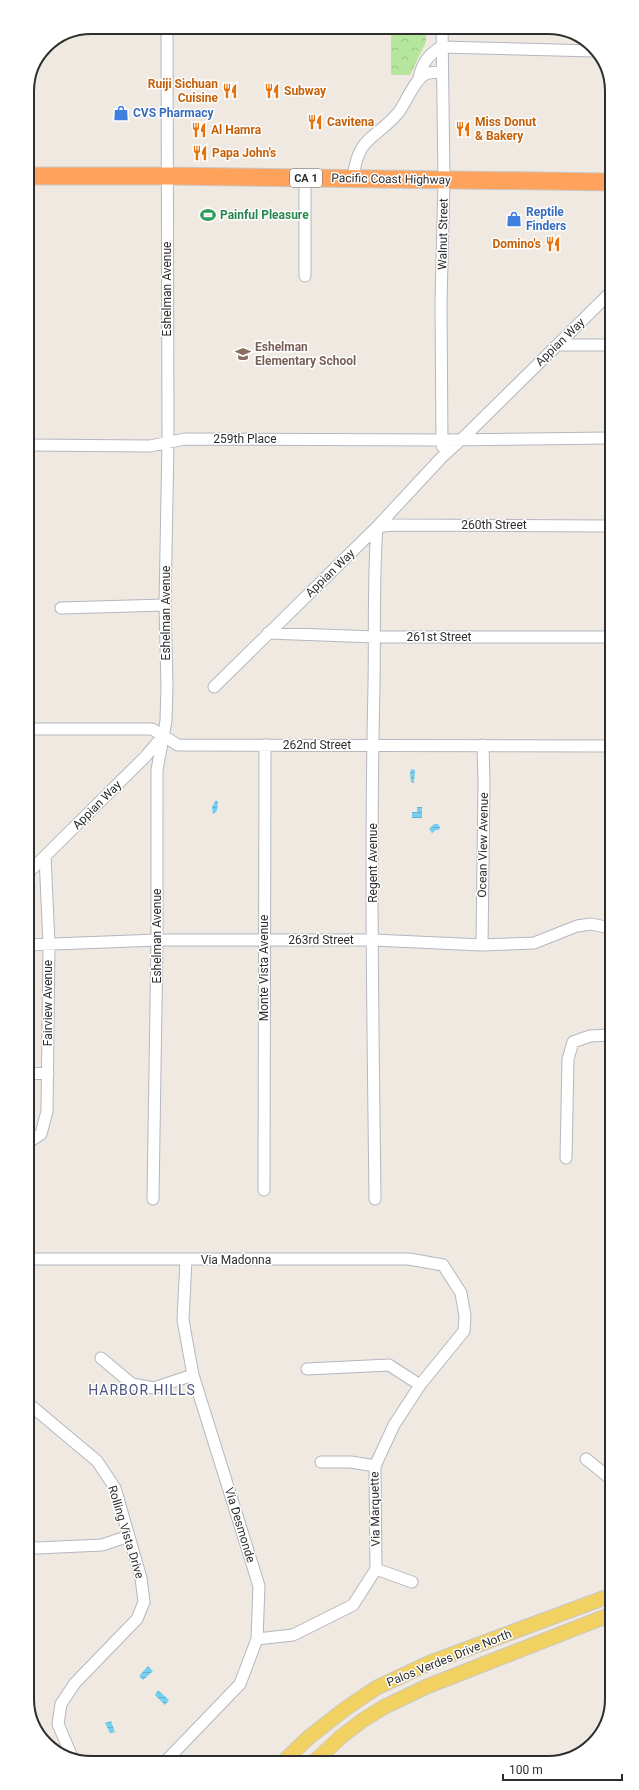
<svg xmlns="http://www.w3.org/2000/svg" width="639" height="1790" font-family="Roboto,sans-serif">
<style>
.park{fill:url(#park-crowns)}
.water{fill:url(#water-rules)}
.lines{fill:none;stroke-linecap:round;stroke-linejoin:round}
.minor-casing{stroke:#b4b7c1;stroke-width:13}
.major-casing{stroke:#c9c9c9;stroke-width:16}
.highway-casing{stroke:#c9c9c9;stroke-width:19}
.minor{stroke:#fff;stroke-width:11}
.major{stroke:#f2d163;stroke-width:14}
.highway{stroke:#ffa35c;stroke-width:17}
.labels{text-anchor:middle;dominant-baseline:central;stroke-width:3;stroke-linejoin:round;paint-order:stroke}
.shield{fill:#fff;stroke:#6d6d6d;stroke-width:1}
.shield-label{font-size:11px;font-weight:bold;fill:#2e2e2e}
.food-label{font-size:12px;font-weight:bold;fill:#c56008;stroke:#fff;text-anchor:start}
.shop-label{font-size:12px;font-weight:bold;fill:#366cbe;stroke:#fff;text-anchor:start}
.street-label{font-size:12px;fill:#2e2e2e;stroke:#fff}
.leisure-label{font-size:12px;font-weight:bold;fill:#27864d;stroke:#fff;text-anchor:start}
.education-label{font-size:12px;font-weight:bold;fill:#785e54;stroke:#fff;text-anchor:start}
.quarter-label{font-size:14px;letter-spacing:1px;fill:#4d5680;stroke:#fff}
.rim{fill:none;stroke:#2e2e2e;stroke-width:2}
</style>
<defs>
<pattern id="park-crowns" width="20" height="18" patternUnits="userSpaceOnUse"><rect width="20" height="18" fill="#b6e59e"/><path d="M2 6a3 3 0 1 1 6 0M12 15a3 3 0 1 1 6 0" fill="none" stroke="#9dc588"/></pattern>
<pattern id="water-rules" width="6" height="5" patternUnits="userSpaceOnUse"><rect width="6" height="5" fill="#75cff0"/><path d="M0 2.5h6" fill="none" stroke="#66b2ce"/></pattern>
</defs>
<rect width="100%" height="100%" fill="#efe9e1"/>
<!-- park -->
<path class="park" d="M391 31H419L426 35V42L410 75H391Z"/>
<!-- water -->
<path class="water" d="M412 769 415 770 414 783 411 782 410 772Z
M216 800 218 802 217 811 213 814 212 807Z
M417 807H422V818H412V812H417Z
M434 824H438L440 827 439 830H436L432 833 429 829Z
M148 1666 153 1671 143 1680 139 1676Z
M158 1690 169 1700 165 1705 155 1695Z
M111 1721 115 1732 110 1733 105 1723Z"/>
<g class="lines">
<defs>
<path id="minor" d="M442 27 444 180 441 303 442 446
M441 47 595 51
M419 79C421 65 429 54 441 47
M353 179C358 135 374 141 398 113 406 103 415 78 426 74 431 72 437 72 442 72
M305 276V178
M557 345H610
M28 445 150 446 185 439 443 440 610 438
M61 608 165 605
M268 633 375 637H611
M214 687 377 527 442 457 462 439 610 293
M28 729H152L178 745 611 746
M28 873 146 756 162 737
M28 945 157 940H373L482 945 534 943 577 926 591 924 611 928
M482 945 484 782 483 745
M28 1074 48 1073
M29 1142 41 1134 47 1111 49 944 45 856
M566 1158 568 1059 573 1042 590 1036 611 1035
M264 1190 265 745
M153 1199 157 940V770L166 721 167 686 165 605 168 442 167 27
M375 1199C373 1028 370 857 374 686 375 633 373 580 377 527L392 525 610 526
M29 1259H409L443 1265 461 1293 465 1316 464 1331 420 1385 394 1425 375 1466 376 1569 353 1605 293 1635 257 1639
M101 1358 132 1384 154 1388 193 1375
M307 1369 389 1365 420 1385
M29 1404 97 1461 115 1488 141 1578 144 1602 137 1619 75 1683 61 1704 58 1724 72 1757
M586 1459 612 1480
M321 1462H351L375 1466
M29 1547 37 1548 102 1545 129 1536
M376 1569 412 1582
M164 1763 240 1684 257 1639 259 1586 193 1375 183 1320 186 1260"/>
<path id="major" d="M283 1762 308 1738 345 1709 376 1688 429 1663 612 1595
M314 1762 342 1736 363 1720 384 1707 428 1686 612 1614"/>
<path id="highway" d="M27 176H167L610 182"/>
</defs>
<!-- minor casing -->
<use href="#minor" class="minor-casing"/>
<!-- major casing -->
<use href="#major" class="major-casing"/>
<!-- highway casing -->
<use href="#highway" class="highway-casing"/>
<!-- minor -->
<use href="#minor" class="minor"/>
<!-- major -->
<use href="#major" class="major"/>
<!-- highway -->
<use href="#highway" class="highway"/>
</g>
<!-- icons -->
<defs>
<symbol id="restaurant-bare" viewBox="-9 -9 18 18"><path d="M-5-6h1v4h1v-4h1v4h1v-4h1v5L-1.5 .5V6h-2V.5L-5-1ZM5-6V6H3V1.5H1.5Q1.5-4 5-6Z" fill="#e8710a" stroke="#fff" stroke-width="2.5" paint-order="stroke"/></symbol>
<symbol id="shop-bare" viewBox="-9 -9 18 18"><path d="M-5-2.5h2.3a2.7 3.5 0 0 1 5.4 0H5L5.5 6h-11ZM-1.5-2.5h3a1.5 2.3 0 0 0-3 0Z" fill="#3f7fe0" stroke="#fff" stroke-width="2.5" paint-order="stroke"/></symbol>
<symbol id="stadium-bare" viewBox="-9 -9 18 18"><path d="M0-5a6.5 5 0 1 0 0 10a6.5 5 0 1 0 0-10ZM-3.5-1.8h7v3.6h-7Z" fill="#2e9e5b" stroke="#fff" stroke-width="2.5" paint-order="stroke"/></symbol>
<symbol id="school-bare" viewBox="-9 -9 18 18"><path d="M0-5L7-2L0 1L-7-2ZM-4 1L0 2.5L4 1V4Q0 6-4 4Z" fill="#8d6e63" stroke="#fff" stroke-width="2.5" paint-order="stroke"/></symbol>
</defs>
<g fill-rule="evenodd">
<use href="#restaurant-bare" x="219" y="80" width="22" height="22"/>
<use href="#restaurant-bare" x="261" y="80" width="22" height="22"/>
<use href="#shop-bare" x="110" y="102" width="22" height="22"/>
<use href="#restaurant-bare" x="304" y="111" width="22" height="22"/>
<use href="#restaurant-bare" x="452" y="118" width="22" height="22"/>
<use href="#restaurant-bare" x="188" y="119" width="22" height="22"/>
<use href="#restaurant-bare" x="189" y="142" width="22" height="22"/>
<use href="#stadium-bare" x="197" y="204" width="22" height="22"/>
<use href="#shop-bare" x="503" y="208" width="22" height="22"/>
<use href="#restaurant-bare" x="542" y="233" width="22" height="22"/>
<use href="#school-bare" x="232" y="343" width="22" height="22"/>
</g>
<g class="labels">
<!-- shield labels -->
<rect class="shield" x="290" y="169" width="32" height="18" rx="3"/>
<g class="shield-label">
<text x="306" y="178">CA 1</text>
</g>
<!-- food labels -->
<g class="food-label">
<text x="218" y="84" text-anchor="end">Ruiji Sichuan<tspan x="218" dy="14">Cuisine</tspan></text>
<text x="284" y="91">Subway</text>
<text x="327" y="122">Cavitena</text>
<text x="475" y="122">Miss Donut<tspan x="475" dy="14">&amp; Bakery</tspan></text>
<text x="211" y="130">Al Hamra</text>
<text x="212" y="153">Papa John's</text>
<text x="541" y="244" text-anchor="end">Domino's</text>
</g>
<!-- shop labels -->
<g class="shop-label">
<text x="133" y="113">CVS Pharmacy</text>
<text x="526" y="212">Reptile<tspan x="526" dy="14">Finders</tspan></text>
</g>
<!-- street labels -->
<g class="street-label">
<text transform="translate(391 179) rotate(1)">Pacific Coast Highway</text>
<text transform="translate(443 234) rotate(-89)">Walnut Street</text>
<text transform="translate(167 289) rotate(-90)">Eshelman Avenue</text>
<text transform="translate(560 342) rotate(-44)">Appian Way</text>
<text x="245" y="439">259th Place</text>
<text x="494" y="525">260th Street</text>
<text transform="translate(330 573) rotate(-44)">Appian Way</text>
<text transform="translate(166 613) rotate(-90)">Eshelman Avenue</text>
<text x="439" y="637">261st Street</text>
<text x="317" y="745">262nd Street</text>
<text transform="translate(97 805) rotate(-45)">Appian Way</text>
<text transform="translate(483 845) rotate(-89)">Ocean View Avenue</text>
<text transform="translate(373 863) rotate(-90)">Regent Avenue</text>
<text transform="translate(157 936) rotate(-90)">Eshelman Avenue</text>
<text x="321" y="940">263rd Street</text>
<text transform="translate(264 968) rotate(-90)">Monte Vista Avenue</text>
<text transform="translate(48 1003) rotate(-90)">Fairview Avenue</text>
<text x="236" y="1260">Via Madonna</text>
<text transform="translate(375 1509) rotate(-91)">Via Marquette</text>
<text transform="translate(240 1525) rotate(73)">Via Desmonde</text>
<text transform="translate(126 1532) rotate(73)">Rolling Vista Drive</text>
<text transform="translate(449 1658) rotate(-22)">Palos Verdes Drive North</text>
</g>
<!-- leisure labels -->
<g class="leisure-label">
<text x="220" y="215">Painful Pleasure</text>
</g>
<!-- education labels -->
<g class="education-label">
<text x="255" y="347">Eshelman<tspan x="255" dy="14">Elementary School</tspan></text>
</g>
<!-- quarter labels -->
<g class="quarter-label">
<text x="142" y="1390">HARBOR HILLS</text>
</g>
</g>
<!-- crop -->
<path d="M0 0H639V1790H0ZM91 34H548A57 57 0 0 1 605 91V1699A57 57 0 0 1 548 1756H91A57 57 0 0 1 34 1699V91A57 57 0 0 1 91 34Z" fill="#fff" fill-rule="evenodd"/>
<path class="rim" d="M91 34H548A57 57 0 0 1 605 91V1699A57 57 0 0 1 548 1756H91A57 57 0 0 1 34 1699V91A57 57 0 0 1 91 34Z"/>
<!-- scale -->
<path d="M503 1774v6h119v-6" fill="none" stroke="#2e2e2e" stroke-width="2"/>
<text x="509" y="1774" font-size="12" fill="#2e2e2e" stroke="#ffffff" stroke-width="3" paint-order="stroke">100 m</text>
</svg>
